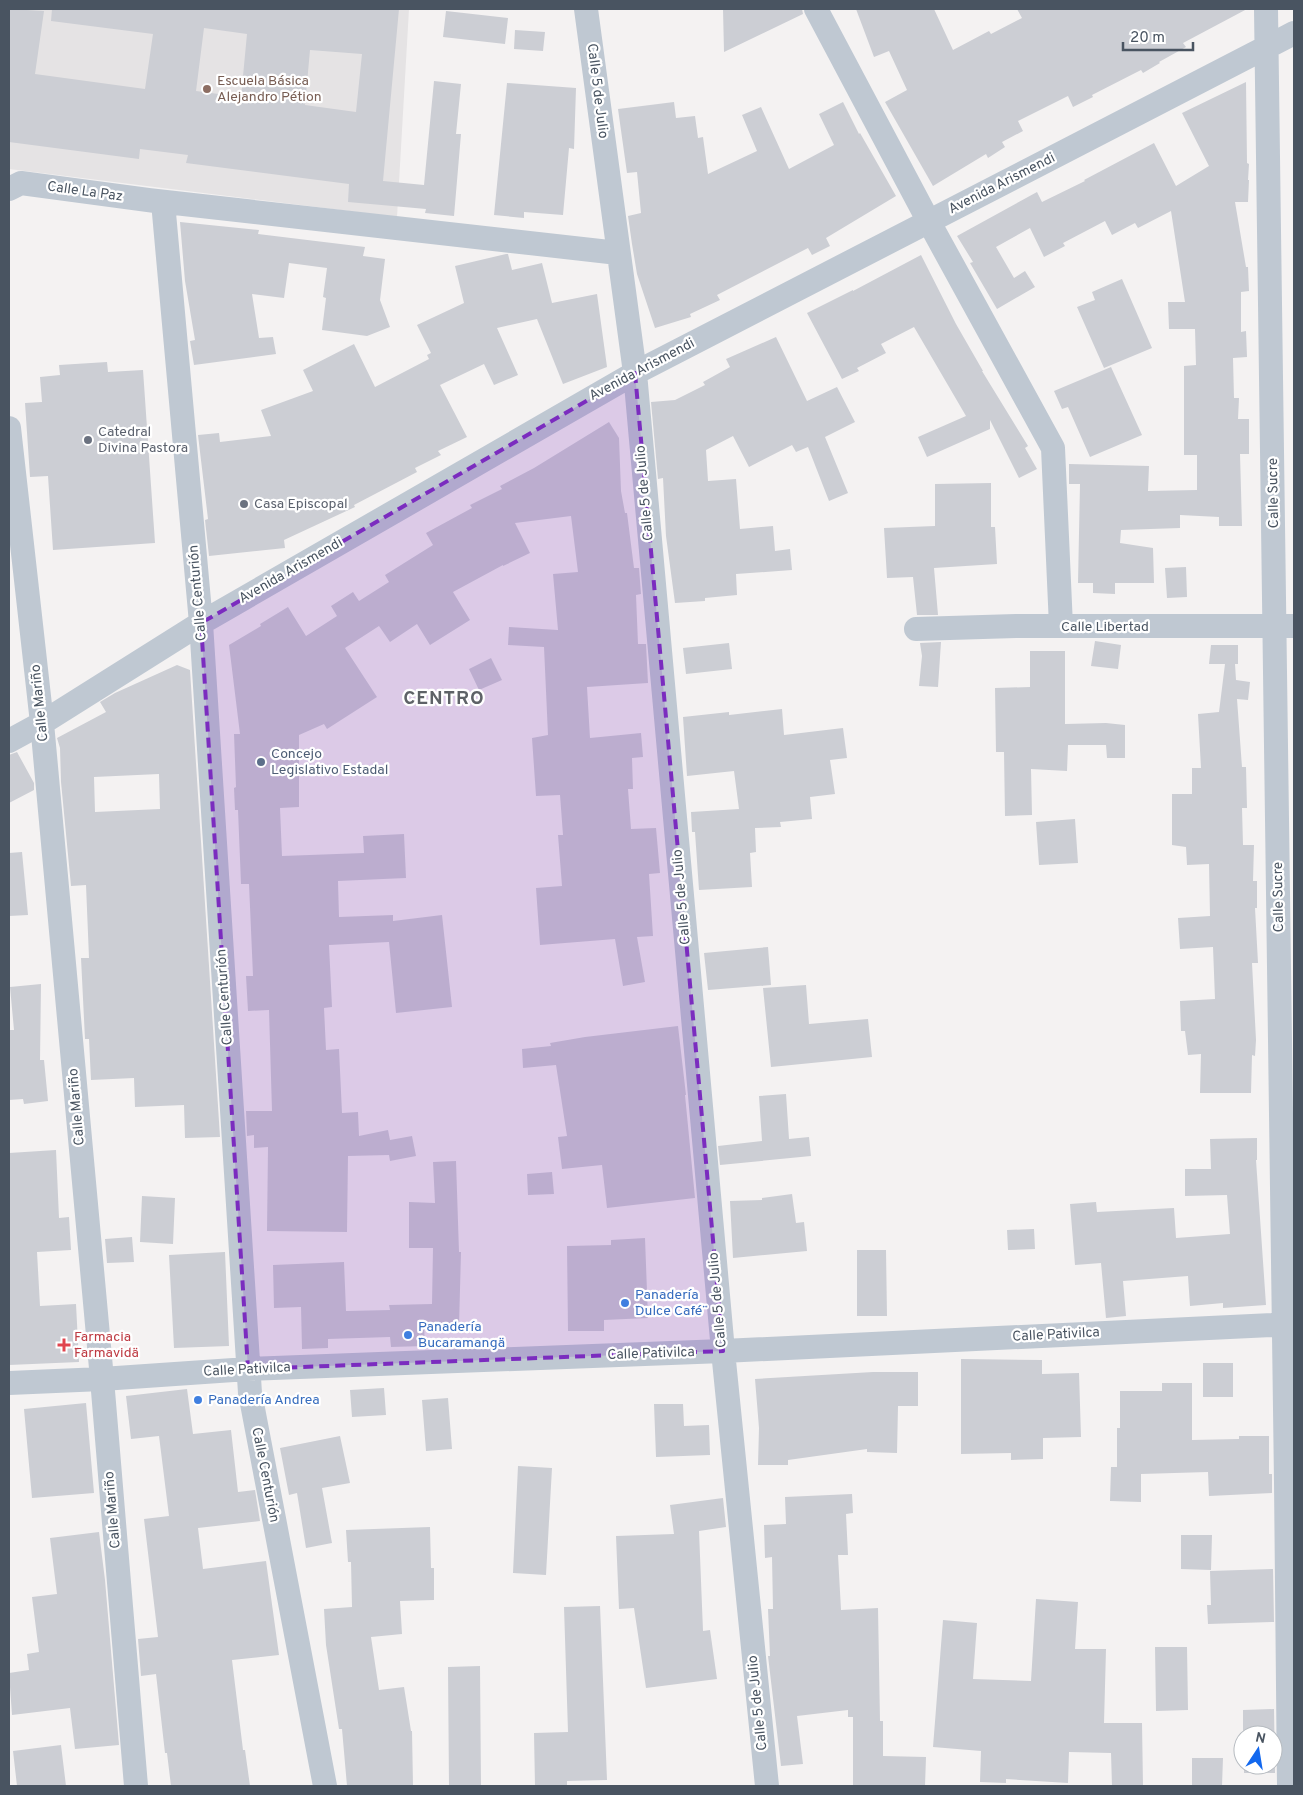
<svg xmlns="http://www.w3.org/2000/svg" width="1303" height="1795" font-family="Overpass,sans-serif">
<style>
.education{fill:#e5e3e4}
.building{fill:#ccced4;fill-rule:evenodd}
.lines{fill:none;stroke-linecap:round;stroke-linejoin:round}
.street{stroke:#bfc8d2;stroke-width:24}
.marked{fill:#7b2cbf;fill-opacity:0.2;stroke:#7b2cbf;stroke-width:4;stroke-dasharray:10 6;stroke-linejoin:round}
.education-dot{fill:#8d6e63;stroke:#fff;stroke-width:2}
.worship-dot{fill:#6b7280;stroke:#fff;stroke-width:2}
.service-dot{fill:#5c6f8a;stroke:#fff;stroke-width:2}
.shop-dot{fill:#3f7fe0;stroke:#fff;stroke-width:2}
.health-dot{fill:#e0444e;stroke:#fff;stroke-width:2}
.labels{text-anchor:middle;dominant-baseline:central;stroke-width:4.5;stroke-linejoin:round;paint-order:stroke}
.education-label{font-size:14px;fill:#785e54;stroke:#fff;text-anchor:start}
.street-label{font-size:14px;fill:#495461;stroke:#fff}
.worship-label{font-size:14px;fill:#5b616d;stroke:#fff;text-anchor:start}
.service-label{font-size:14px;fill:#4e5e75;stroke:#fff;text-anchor:start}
.shop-label{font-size:14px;fill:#366cbe;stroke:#fff;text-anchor:start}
.health-label{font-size:14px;fill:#be3a42;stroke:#fff;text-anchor:start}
.district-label{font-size:19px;font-weight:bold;letter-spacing:1px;fill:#5e6267;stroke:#fff}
</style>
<rect width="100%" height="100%" fill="#f4f2f2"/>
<!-- education -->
<path class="education" d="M9 9H409L397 217 9 169Z"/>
<!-- building -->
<path class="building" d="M9 9 44 11 35 74 145 89 153 34 51 21 52 9H399L383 181 424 185 434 81 461 84 456 134H461L454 216 425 213 426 209 348 202 349 184 186 163 188 155 140 149 139 159 9 142ZM204 28 247 34 241 97 196 91ZM310 50 362 54 356 112 305 105Z
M723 9H802L803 14 724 52Z
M856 9H934L953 50 989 31 991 34 1022 18 1017 9H1247L1183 43 1186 47 1159 62 1160 63 1143 73 1141 70 1092 95 1093 97 1073 107 1068 96 1018 121 1023 131 1002 142 1005 147 988 158 986 154 933 186 885 102 907 90 889 51 874 57Z
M446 11 508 18 505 44 443 37Z
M515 30 545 32 543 51 514 49Z
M1246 82 1247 163 1249 164 1248 180H1249L1248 202H1235L1246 267H1248L1249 291 1241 292V332L1246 331 1247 357 1233 358 1234 398H1239L1238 419H1249V454H1240L1242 526H1219V517L1180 515V528L1121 530 1120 543 1153 548 1154 583H1115V594L1093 593V583H1078L1080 484H1069V464L1149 466 1148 491 1197 490V455H1184V366L1196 365 1195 329H1169L1168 302H1185L1171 211 1138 228 1135 223 1112 235 1105 221 1063 243 1065 246 1044 257 1030 228 996 247 1014 278 1025 271 1035 287 997 309 970 263 973 262 957 236 1037 192 1042 202 1085 181 1084 180 1154 143 1176 186 1209 166 1182 113Z
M507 83 576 88 574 149 569 148 563 215 524 212V218L494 215Z
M674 102 676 118 695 116 698 138 703 137 708 174 757 151 742 115 761 107 789 169 834 145 819 114 843 102 859 134 860 133 896 196 826 238 830 246 812 255 808 248 717 295 720 300 690 314 691 317 655 328 637 274 632 244 628 216 641 213 637 172 627 173 618 109Z
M180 222 259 230 258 234 365 247 363 256 385 259 380 300 390 327 367 336 322 330 326 298 323 297 327 268 289 263 284 298 252 294 259 338 273 337 276 354 194 365 190 341 195 340 185 281Z
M506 254H508L512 270 542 263 552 303 597 294 607 367 563 384 537 319 497 328 518 375 494 385 484 364 440 385 467 437 438 451 441 455 415 468 417 472 354 505 355 507 284 540 285 548 209 556 205 520 208 519 198 435 219 433 220 442 271 436 261 410 313 391 303 370 354 344 375 387 429 359 427 355 431 353 417 325 464 303 455 266Z
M921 255 956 324 983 371H982L1028 446 1025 448 1037 469 1019 478 990 420V429L927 457 918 437 966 416 914 327 881 344 886 353 857 368 859 371 842 379 807 313 853 290V291Z
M1122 279 1152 348 1104 368 1077 307 1095 300 1092 292Z
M776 337 807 401 837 387 855 422 825 437 848 493 829 501 808 447 796 452 792 445 749 467 733 436 706 450 708 481 736 479 740 529 773 526 775 551 790 549 792 570 736 574 737 595 705 598V601L675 603 666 536 663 478 658 479 651 402 675 400 705 385 703 382 730 367 726 359Z
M107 362 108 372 143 370 155 543 53 550 48 476 30 477 25 403 42 402 40 377 60 375 59 365Z
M1111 367 1142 435 1090 457 1068 407 1062 409 1054 391Z
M609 422 619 438 621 491 625 513H627L634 568H639L641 594 636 595 638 644H646L648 683 587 687 590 738 641 733 643 757 632 758 633 789H628L631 829 656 828 660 873 649 874 653 936 637 937 645 982 623 986 615 939 540 945 536 888 562 886 558 835H563L560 795 536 796 532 738 548 735 544 647 508 645 509 627 558 630 553 574 578 572 571 516 515 523 530 553 503 566V565L453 592 470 620 430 645 417 624 390 642 379 626 345 648 377 697 327 729 324 724 299 735V807L280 808 282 856 364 853 363 836 404 834 406 878 338 881 339 917 393 915V921L442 915 452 1007 396 1013 389 942 329 945 332 1007 324 1008 326 1050 339 1049 342 1113 358 1112 359 1136 388 1130 390 1140 412 1136 416 1156 390 1161 389 1155 348 1156 347 1232 267 1231 268 1147 254 1148V1135L247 1136 246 1111H272L269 1010 248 1011 246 976H253L249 884H241L238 810H235L234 788 236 787 234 734H240L229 645 261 626 260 624 288 607 306 636 337 616 331 606 353 592 359 601 389 582 385 575 433 545 426 533 472 508 470 505 502 489 500 486 534 468Z
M991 483V527H995L997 564 934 568 938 615H917L913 577 887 578 884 528 935 526V484Z
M1186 567 1187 597 1167 598 1165 568Z
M1095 641 1121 645 1118 669 1091 666Z
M941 642 938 687 919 686 922 656 920 643Z
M729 643 732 669 686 674 683 648Z
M1211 645H1238V664H1235L1236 680 1250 682 1248 700 1237 699 1242 767H1246L1247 808H1242L1243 845H1254L1253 881H1257V908H1255L1258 963H1252L1256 1040 1255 1056 1252 1055 1251 1093H1200L1201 1054 1188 1055 1185 1031H1181L1180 1001 1215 999 1213 947 1180 949 1178 918 1210 916 1209 864 1187 865 1186 847 1172 845V794H1192V768H1201L1198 714 1219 712 1225 664H1209Z
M1030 651H1065V724L1106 723 1125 725V758H1107L1106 745H1068L1067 771 1031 769 1032 815 1005 816 1004 752H996L995 688 1030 687Z
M491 658 502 680 479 690 469 669Z
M177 665 190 670 220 1137 185 1138 184 1105 135 1107 134 1078 91 1080 89 1039H85L81 958H89L86 885 71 886 61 782 60 748 57 738 106 712 100 702 115 693ZM159 774 160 809 95 812 94 777Z
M782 709 784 735 843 728 847 758 830 760 835 794 810 797 812 819 780 822 781 827 755 828 756 852 750 853 752 887 699 890 695 832H692L691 812 739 809 734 771 687 776 683 717 729 712V715Z
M17 752 34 783V790L9 803V755Z
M1075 819 1078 863 1039 865 1036 822Z
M22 852 28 915 9 916V853Z
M768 947 771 985 708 990 704 953Z
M41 984 40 1060H44L48 1101 24 1104 23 1099 9 1100V1030H14L10 987Z
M806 985 809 1024 868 1019 872 1057 771 1067 763 988Z
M678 1026 686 1095H685L695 1198 607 1208 602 1165 562 1169 558 1137 567 1136 556 1065 523 1068 522 1049 551 1046 550 1043 585 1037Z
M786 1094 789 1139 809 1137 811 1156 720 1165 718 1146 762 1141 759 1096Z
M1257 1138V1160H1256L1266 1305 1223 1308V1303L1190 1306 1188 1276 1123 1281 1126 1316 1106 1318 1101 1263 1075 1265 1070 1204 1096 1202 1097 1212 1174 1208 1176 1238 1230 1234 1227 1195 1185 1196V1169H1211L1210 1139Z
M56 1150 59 1218 69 1217 71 1250 37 1252 40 1306 76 1304 79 1362 9 1365V1153Z
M456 1161 459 1252H461L459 1327 424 1326 425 1346 391 1347 390 1337 328 1339V1348L302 1349 301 1307 274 1308 273 1265 344 1262 346 1311 390 1310 389 1305 432 1304 433 1248H409V1202L435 1203 433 1162Z
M552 1172 554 1194 528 1195 527 1174Z
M792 1194 796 1223 804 1222 807 1251 733 1258 730 1201 762 1200V1198Z
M142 1196 175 1198 173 1244 140 1242Z
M1034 1229 1035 1249 1008 1250 1007 1230Z
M132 1237 134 1262 107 1263 105 1239Z
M645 1238 648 1318 604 1320V1331H568L567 1246 611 1245V1240Z
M857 1250H886L887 1316H857Z
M225 1252 229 1346 174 1348 169 1255Z
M961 1359 1042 1360V1374L1079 1373 1081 1437 1043 1438V1459L1011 1460V1453L961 1454Z
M1203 1363H1233V1397H1203Z
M873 1372H918V1406H898L897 1453 867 1452V1449L788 1460V1465H758L759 1428 755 1379Z
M1162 1383H1192V1440L1239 1439V1436H1269V1474H1272V1493L1209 1496 1208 1472 1141 1474V1502L1110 1501 1111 1467H1117V1428H1120V1391H1162Z
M384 1388 386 1415 352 1417 350 1390Z
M187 1389 193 1434 231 1430 238 1492 255 1490 260 1521 198 1528 203 1569 266 1561 279 1655 232 1660 243 1750H245L250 1786H171L167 1753H165L156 1674 141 1676 138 1639 158 1637 144 1519 169 1516 159 1436 131 1439 126 1396Z
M448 1398 452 1449 426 1451 422 1400Z
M86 1403 94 1493 32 1498 24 1409Z
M654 1404H683L684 1426 709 1425 710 1455 656 1457Z
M340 1436 350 1483 322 1488 332 1543 306 1548 297 1493 289 1495 280 1448Z
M518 1466 552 1468 546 1575 513 1573Z
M852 1494 853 1513 846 1514 848 1555H838L841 1610 878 1608 880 1721H883V1756L926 1757 925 1786H853V1717H848V1710L797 1716 803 1764 781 1766 768 1656H770L768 1609H773L772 1557 765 1558 764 1525 786 1524 785 1497Z
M723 1498 726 1527 699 1531 703 1631 710 1630 717 1679 646 1688 634 1608 619 1609 616 1536 674 1534 670 1505Z
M430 1527 431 1568H434V1600L400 1601 402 1634 371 1637 379 1690 404 1687 411 1731H412L413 1786H347L342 1729H339L326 1645 324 1609 352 1607 351 1562H348L346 1530Z
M99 1532 105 1580 119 1745 75 1749 70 1708 12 1715 9 1673 29 1670 27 1654 39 1652 32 1597 57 1594 50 1538Z
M1181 1535H1212L1211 1570 1181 1569Z
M1273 1569 1274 1622 1208 1624 1207 1605H1211L1210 1571Z
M1036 1599 1078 1602 1075 1649H1106L1104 1723H1142L1143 1786H1112L1111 1753 1069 1752 1068 1783 1006 1779V1783L980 1782 981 1751 933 1747 943 1620 977 1623 973 1679 1031 1681Z
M600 1606 607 1780 567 1781V1786H535L534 1733 568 1732 564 1607Z
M1155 1647H1187L1188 1710 1156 1711Z
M480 1666 481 1786H449L448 1667Z
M1274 1709 1275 1773H1244V1765H1273V1735H1243V1710Z
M61 1745 66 1786H17L13 1751Z
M1192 1758H1223L1222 1786H1192Z"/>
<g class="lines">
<!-- street -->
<path class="street" d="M586 9 635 373 723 1351 767 1786
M816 9 929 222 1053 448 1061 626
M1266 9 1286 1482 1289 1786
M9 189 21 183 163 202 201 623 250 1393 325 1786
M148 200 618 253
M9 428 42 723 102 1379 136 1786
M916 629 1016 626H1294
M9 741 42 723 201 623 635 373 1294 33
M9 1383 102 1379 248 1369 723 1351 1294 1324"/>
</g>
<!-- marked area -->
<path class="marked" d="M635 373 723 1351 248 1369 201 623Z"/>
<!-- markers -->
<circle class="education-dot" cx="207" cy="89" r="5"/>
<g class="worship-dot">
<circle cx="88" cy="440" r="5"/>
<circle cx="244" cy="504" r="5"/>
</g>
<circle class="service-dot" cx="261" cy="762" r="5"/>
<g class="shop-dot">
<circle cx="625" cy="1303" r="5"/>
<circle cx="408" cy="1335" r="5"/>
<circle cx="198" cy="1400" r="5"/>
</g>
<path class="health-dot" d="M61.5 1337.5h5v5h5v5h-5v5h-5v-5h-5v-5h5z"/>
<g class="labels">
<!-- education labels -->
<g class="education-label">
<text x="217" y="81">Escuela Básica<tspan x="217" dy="16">Alejandro Pétion</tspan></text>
</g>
<!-- street labels -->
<g class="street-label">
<text transform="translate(597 91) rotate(83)">Calle 5 de Julio</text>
<text transform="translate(1002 184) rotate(-27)">Avenida Arismendi</text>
<text transform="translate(85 192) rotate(8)">Calle La Paz</text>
<text transform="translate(642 370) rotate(-28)">Avenida Arismendi</text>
<text transform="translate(645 493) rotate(-95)">Calle 5 de Julio</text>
<text transform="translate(1274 493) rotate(-91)">Calle Sucre</text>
<text transform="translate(291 571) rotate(-30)">Avenida Arismendi</text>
<text transform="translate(198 593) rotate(-95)">Calle Centurión</text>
<text x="1105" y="627">Calle Libertad</text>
<text transform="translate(40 703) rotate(-96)">Calle Mariño</text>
<text transform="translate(682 897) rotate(-95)">Calle 5 de Julio</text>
<text transform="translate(1279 897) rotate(-91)">Calle Sucre</text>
<text transform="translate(225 997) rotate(-94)">Calle Centurión</text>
<text transform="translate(77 1107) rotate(-95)">Calle Mariño</text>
<text transform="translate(718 1300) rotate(-95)">Calle 5 de Julio</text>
<text transform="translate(1056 1335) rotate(-3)">Calle Pativilca</text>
<text transform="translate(651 1354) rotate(-2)">Calle Pativilca</text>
<text transform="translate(247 1370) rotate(-3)">Calle Pativilca</text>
<text transform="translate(265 1475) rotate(79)">Calle Centurión</text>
<text transform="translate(113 1510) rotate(-95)">Calle Mariño</text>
<text transform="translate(758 1703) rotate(-96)">Calle 5 de Julio</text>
</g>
<!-- worship labels -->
<g class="worship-label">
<text x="98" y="432">Catedral<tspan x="98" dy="16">Divina Pastora</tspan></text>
<text x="254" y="504">Casa Episcopal</text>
</g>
<!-- service labels -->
<g class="service-label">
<text x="271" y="754">Concejo<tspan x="271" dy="16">Legislativo Estadal</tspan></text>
</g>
<!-- shop labels -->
<g class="shop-label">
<text x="635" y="1295">Panadería<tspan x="635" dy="16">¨Dulce Café¨</tspan></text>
<text x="418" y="1327">Panadería<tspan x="418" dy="16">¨Bucaramanga¨</tspan></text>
<text x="208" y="1400">Panadería Andrea</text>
</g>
<!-- health labels -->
<g class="health-label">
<text x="74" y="1337">Farmacia<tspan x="74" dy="16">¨Farmavida¨</tspan></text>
</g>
<!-- district labels -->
<g class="district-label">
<text x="444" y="699">CENTRO</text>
</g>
</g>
<!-- border -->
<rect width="1303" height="1795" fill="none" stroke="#495461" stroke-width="20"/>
<!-- north arrow -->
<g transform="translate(1258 1750) rotate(12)"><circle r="24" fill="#ffffff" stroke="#b6bbc0"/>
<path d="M0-4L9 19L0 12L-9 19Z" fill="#1368ee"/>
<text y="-8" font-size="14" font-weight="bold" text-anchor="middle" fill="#495461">N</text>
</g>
<!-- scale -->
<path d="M1123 42v8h70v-8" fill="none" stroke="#495461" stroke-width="2.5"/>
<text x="1130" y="42" font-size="15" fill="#495461" stroke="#ffffff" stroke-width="4" paint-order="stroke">20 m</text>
</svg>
